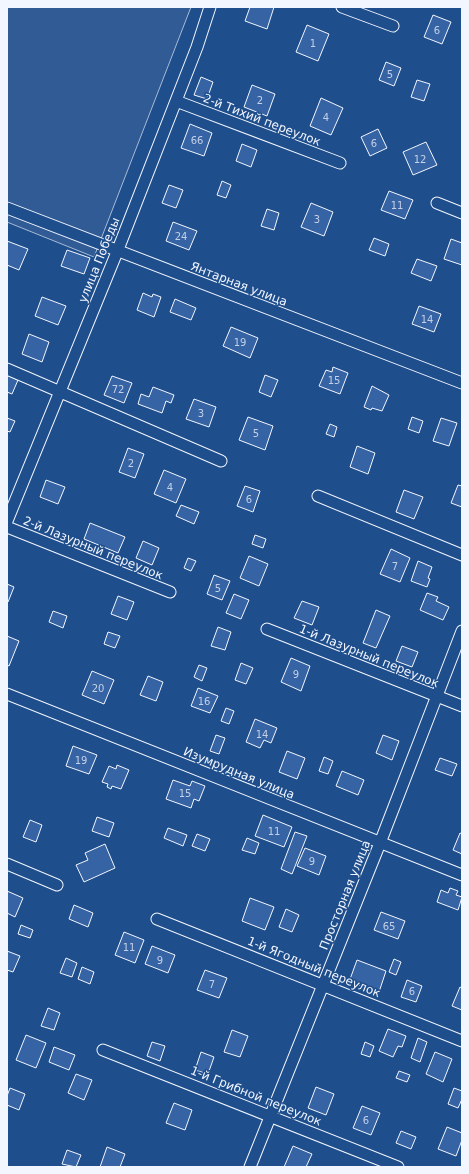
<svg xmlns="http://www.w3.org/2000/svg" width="469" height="1174" font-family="'DejaVu Sans',sans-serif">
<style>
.built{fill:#305b95;stroke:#a8bbd7}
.building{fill:#3563a3;stroke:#f2f6ff}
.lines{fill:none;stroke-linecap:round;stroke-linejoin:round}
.street-casing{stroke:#f2f6ff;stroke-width:13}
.street{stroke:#1f4e8c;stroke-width:11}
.labels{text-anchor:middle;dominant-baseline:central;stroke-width:3;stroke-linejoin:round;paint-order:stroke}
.number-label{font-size:10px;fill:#c3d1e8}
.street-label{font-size:12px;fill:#f2f6ff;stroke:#1f4e8c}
</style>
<rect width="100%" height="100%" fill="#1f4e8c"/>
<!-- built -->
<path class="built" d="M7 7H191L94 257 7 222Z"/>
<!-- building -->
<path class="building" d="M250 7H274L267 29 245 21Z
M433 15 451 22 442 44 424 37Z
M307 25 329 34 318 61 296 52Z
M386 62 401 68 394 86 379 80Z
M201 77 213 82 207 99 194 95Z
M417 80 430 84 424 101 411 97Z
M252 85 275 94 267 116 244 107Z
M321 98 343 108 331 135 310 126Z
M190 124 212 133 204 156 181 148Z
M378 129 387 148 370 156 361 137Z
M426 142 437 165 413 175 403 152Z
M242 144 257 150 251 167 236 161Z
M222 181 231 185 226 198 217 195Z
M169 185 183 190 176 208 162 203Z
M389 191 413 200 405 219 381 210Z
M311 203 333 212 324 236 301 227Z
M267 209 279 213 274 230 261 226Z
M173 222 197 231 189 250 166 241Z
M374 238 389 244 385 256 369 250Z
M451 239 462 243V265L444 259Z
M7 241 28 249 19 270 7 265Z
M67 250 90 258 84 274 61 266Z
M417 259 437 266 431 281 411 273Z
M143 293 152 297 153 294 161 297 154 317 137 310Z
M42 297 66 306 58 325 35 316Z
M175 299 196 308 191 320 170 312Z
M419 306 441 314 434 332 412 324Z
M231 327 258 338 250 358 223 346Z
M29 334 49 342 42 362 22 354Z
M333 367 348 373 340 394 319 386 326 370 332 372Z
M7 375 18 380 12 394 7 392Z
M265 375 278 380 271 397 259 392Z
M112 376 132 383 124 403 104 395Z
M372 386 389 395 382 411 372 408 371 410 364 407Z
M153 387 174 395 171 403 166 401 162 413 138 404 141 394 149 397Z
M194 399 216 407 209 427 186 419Z
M248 417 273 426 265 450 239 440Z
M412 417 423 421 419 433 408 429Z
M7 418 15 421 10 432 7 431Z
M441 418 457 423 449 446 433 441Z
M330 424 337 427 334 437 326 434Z
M357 446 375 453 368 474 350 467Z
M128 448 144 454 135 478 119 472Z
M164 470 186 479 176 503 154 494Z
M46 480 65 487 58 504 40 497Z
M458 485 462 486V507L451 503Z
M245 486 260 491 253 512 237 506Z
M404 490 423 497 414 519 396 512Z
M181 505 199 512 194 524 176 516Z
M90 523 125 537 118 553 84 539Z
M255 535 266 539 263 548 252 544Z
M143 541 159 548 152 565 136 558Z
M391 549 410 558 400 582 380 574Z
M249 556 268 564 259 586 240 578Z
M188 558 196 561 191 571 184 568Z
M418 561 432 567 428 578 430 579 427 587 411 581Z
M214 575 230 581 222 600 207 594Z
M7 584 14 587 8 602H7Z
M427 593 438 597 436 601 449 607 443 620 420 610Z
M234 594 249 600 241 619 226 613Z
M118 596 134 602 127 620 111 614Z
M302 601 319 607 312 625 294 618Z
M376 610 390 616 376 648 363 643Z
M53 611 67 616 63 628 49 622Z
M218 627 231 632 225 650 211 646Z
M108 632 120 636 115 648 104 644Z
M7 636 19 641 9 666 7 665Z
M402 646 418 652 412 667 396 661Z
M291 658 310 666 301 691 281 682Z
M241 663 253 668 246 684 235 680Z
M199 665 207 668 202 681 194 677Z
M92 671 114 680 104 704 82 695Z
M148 676 163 682 156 701 140 695Z
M198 688 218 696 210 713 191 706Z
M226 708 234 711 229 724 221 721Z
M255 719 277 728 271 743 264 740 260 748 246 742Z
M216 735 225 738 219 754 210 751Z
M383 735 399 741 392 760 376 753Z
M73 746 97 755 89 774 66 766Z
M287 751 305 758 297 779 279 772Z
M324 757 333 761 328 774 319 771Z
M440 758 457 764 452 776 435 770Z
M117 765 129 770 121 789 112 786 111 789 107 787 108 784 102 782 109 766 116 769Z
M342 771 364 780 358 795 336 786Z
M173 780 190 786 192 781 205 786 199 801 194 799 191 808 166 799Z
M263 815 292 827 284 847 255 836Z
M97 817 114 823 109 837 92 831Z
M30 820 42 825 36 842 23 837Z
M168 828 187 835 183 846 164 838Z
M295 832 307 836 292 874 281 869Z
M460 833 462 834V854L453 850Z
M197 834 210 839 205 851 192 846Z
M247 838 259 843 255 854 242 850Z
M105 844 115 868 84 882 76 865 88 860 85 853Z
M305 848 326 856 319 875 297 866Z
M450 888 458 891 456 895 462 897 458 910 437 902 441 890 448 893Z
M7 891 23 898 15 917 7 913Z
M250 898 274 907 265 930 242 921Z
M74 905 93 913 88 927 69 919Z
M286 909 299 915 292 932 279 927Z
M381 912 405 921 398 939 374 930Z
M21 925 33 930 30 938 18 934Z
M124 932 144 940 135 963 115 955Z
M152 946 175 955 168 973 145 964Z
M7 951 20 956 13 972 7 970Z
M66 958 77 963 72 977 60 973Z
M394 959 401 962 396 975 389 972Z
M357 960 386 971 379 992 349 982Z
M82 967 94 972 90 984 78 979Z
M205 970 227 978 219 998 197 990Z
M407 980 422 986 416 1002 401 997Z
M460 987 462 988V1010L452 1006Z
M48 1008 60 1013 54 1030 41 1026Z
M388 1029 406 1036 402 1047 398 1046 393 1057 379 1051Z
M232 1030 248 1036 240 1057 224 1052Z
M26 1035 46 1043 36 1068 16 1060Z
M418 1038 427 1042 420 1062 411 1058Z
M152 1042 165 1046 160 1061 147 1056Z
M365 1042 374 1046 370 1057 361 1054Z
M54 1047 75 1055 69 1070 49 1062Z
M201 1052 214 1057 208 1074 195 1070Z
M435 1052 452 1059 443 1082 426 1074Z
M399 1071 410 1075 407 1082 396 1078Z
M76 1074 92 1080 84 1100 68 1093Z
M316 1087 334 1094 326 1115 308 1108Z
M10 1088 25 1094 19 1110 7 1105V1096Z
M454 1088 462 1091V1099L458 1108 448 1104Z
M174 1103 192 1110 185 1130 166 1123Z
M362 1106 380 1113 371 1135 353 1128Z
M447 1127 462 1133V1140L456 1156 438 1149Z
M401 1131 416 1137 411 1149 396 1143Z
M293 1146 312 1154 306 1167H284Z
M107 1147 125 1154 120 1167H100Z
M67 1150 81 1155 76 1167 62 1164Z"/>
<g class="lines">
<defs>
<path id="street" d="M342 7 393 26
M176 101 340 163
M437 203 462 213
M7 208 462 383
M7 369 221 461
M318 496 462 555
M7 521 117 252 197 47 210 7
M7 527 170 592
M267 629 462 706
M7 694 462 875
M7 864 57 885
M157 919 462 1041
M103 1050 398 1167
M250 1167 380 843 462 631"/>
</defs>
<!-- street casing -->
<use href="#street" class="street-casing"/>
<!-- street -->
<use href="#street" class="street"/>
</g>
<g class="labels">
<!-- number labels -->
<g class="number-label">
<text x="437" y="30">6</text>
<text x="313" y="43">1</text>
<text x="390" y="74">5</text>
<text x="260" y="100">2</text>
<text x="326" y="117">4</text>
<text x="197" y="140">66</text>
<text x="374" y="143">6</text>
<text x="420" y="159">12</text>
<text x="397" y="205">11</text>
<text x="317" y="219">3</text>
<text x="181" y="236">24</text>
<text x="427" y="319">14</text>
<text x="240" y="342">19</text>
<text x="334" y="380">15</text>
<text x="118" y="389">72</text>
<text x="201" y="413">3</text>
<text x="256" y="433">5</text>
<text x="131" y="463">2</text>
<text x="170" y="487">4</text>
<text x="249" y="499">6</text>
<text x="395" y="566">7</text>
<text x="218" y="588">5</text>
<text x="296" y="674">9</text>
<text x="98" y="688">20</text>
<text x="204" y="701">16</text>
<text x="262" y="734">14</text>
<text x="81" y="760">19</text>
<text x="185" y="793">15</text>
<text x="274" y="831">11</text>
<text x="312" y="861">9</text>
<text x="389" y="926">65</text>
<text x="129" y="947">11</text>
<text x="160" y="960">9</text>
<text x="212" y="984">7</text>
<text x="412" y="991">6</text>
<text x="366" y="1120">6</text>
</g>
<!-- street labels -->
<g class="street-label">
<text transform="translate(262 120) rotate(21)">2-й Тихий переулок</text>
<text transform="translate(99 260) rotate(-68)">улица Победы</text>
<text transform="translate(239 284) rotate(21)">Янтарная улица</text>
<text transform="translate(93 548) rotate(22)">2-й Лазурный переулок</text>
<text transform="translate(369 656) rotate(22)">1-й Лазурный переулок</text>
<text transform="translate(239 773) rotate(22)">Изумрудная улица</text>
<text transform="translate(345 895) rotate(-68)">Просторная улица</text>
<text transform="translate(314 967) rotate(22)">1-й Ягодный переулок</text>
<text transform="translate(256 1096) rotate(22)">1-й Грибной переулок</text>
</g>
</g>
<!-- border -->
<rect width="469" height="1174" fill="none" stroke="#f2f6ff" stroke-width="16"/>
</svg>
